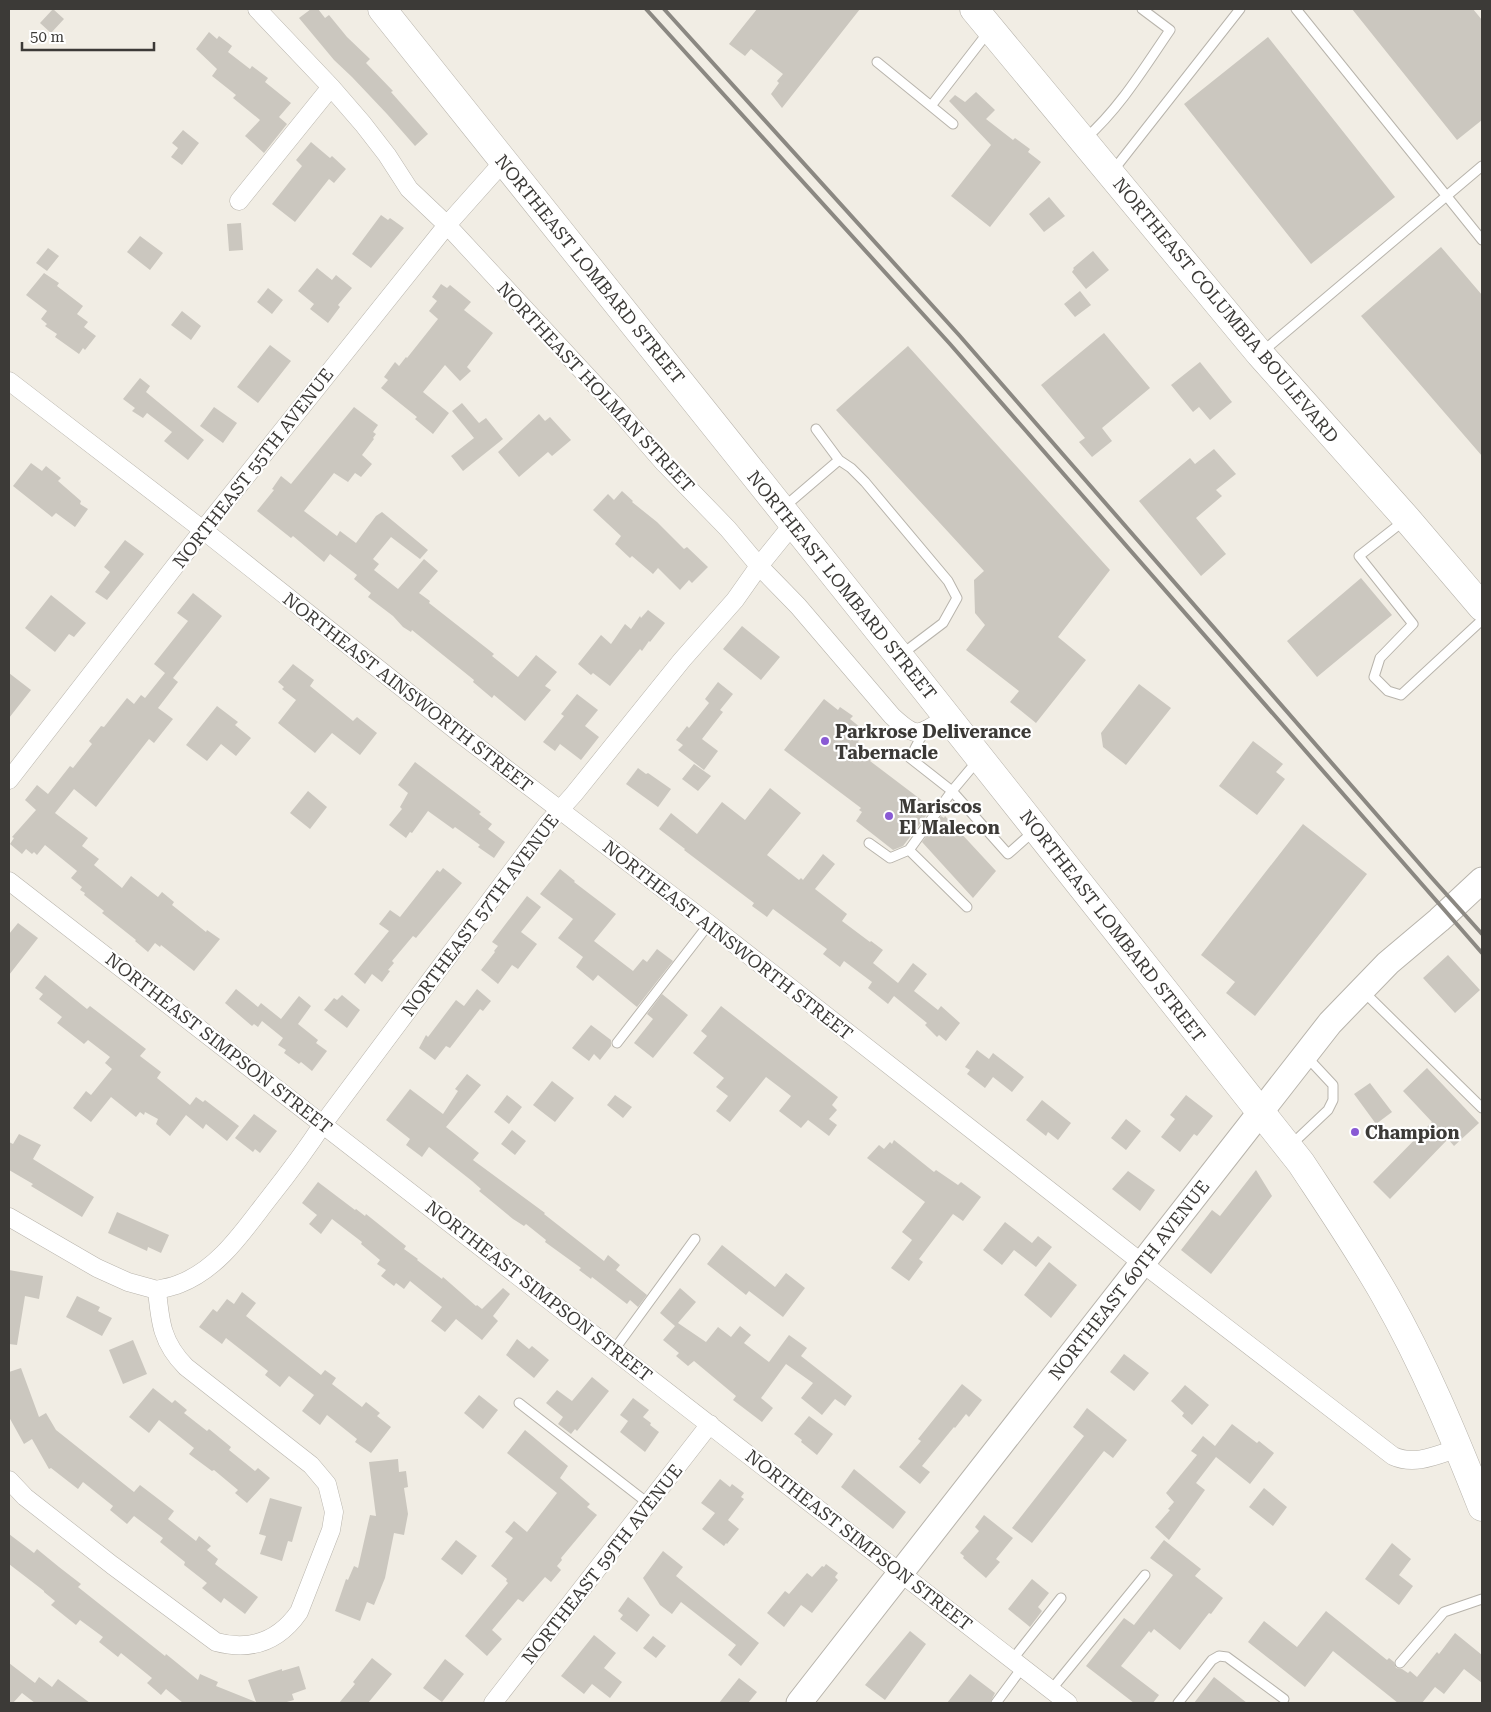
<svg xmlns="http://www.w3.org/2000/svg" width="1491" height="1712" font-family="'Roboto Serif',serif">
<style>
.building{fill:#cbc7bf}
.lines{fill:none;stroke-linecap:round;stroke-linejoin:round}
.lane-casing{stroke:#b8b4ac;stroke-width:11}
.street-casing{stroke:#b8b4ac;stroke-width:19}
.secondary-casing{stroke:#b8b4ac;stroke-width:27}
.primary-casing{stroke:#b8b4ac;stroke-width:29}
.lane{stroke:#fff;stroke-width:9}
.street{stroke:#fff;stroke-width:18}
.secondary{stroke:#fff;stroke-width:25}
.primary{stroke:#fff;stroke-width:28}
.rail{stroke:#8b8882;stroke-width:4}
.poi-dot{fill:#895ad4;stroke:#fff;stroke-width:2}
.labels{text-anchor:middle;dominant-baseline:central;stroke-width:4.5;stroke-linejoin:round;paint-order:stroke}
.street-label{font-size:18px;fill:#3c3a37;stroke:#fff}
.poi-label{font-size:18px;font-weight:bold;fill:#3c3a37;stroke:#fff;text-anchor:start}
</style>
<rect width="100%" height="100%" fill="#f1ede4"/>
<!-- building -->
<path class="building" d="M53 9 64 19 51 33 40 23Z
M311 9H318L325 18 329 15 347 37 370 59 366 63 393 91 391 92 428 134 415 146 387 114 352 77 334 60 299 18Z
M757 9H860L782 108 771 94 779 83 777 81 783 74 751 49 745 56 729 44Z
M1352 9H1473L1482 20V120L1457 140Z
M209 32 217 39 219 36 232 46 228 52 250 69 252 66 268 78 265 82 291 103 279 117 287 124 264 153 245 136 260 120 233 98 236 95 212 76 217 69 196 49Z
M1268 37 1395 197 1311 264 1184 104Z
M976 92 995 110 986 119 1013 140 1015 138 1030 149 1028 152 1041 162 990 227 951 196 991 145 949 101 955 95 965 102Z
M183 130 199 143 182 165 171 157 178 148 172 143Z
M311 142 330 158 332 156 346 169 334 183 329 179 295 222 272 204 302 166 296 160Z
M1049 197 1065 216 1044 232 1029 214Z
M381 215 388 220 390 218 404 228 371 268 352 254Z
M241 223 243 250 229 251 227 224Z
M140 236 163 253 150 270 127 252Z
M1441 247 1482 295V456L1361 316Z
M48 248 59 256 47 271 36 263Z
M1093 251 1109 270 1086 289 1072 272 1074 269 1073 268Z
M317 268 332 280 336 275 352 288 338 305 340 307 328 323 310 309 314 304 298 291Z
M44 273 59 283 57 286 83 306 77 314 88 322 84 327 96 336 85 350 83 348 79 354 55 337 57 334 45 326 47 324 41 319 47 311 26 295Z
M441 284 447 288 450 285 471 302 464 310 493 333 467 367 471 371 460 381 445 365 423 392 449 413 433 434 415 419 417 417 381 388 388 380 384 377 395 362 399 366 406 357 407 358 438 319 429 311 437 301 432 297Z
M268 288 283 300 272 314 257 302Z
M1080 291 1091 305 1075 317 1064 304Z
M182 311 201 326 191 340 171 325Z
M1104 333 1150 388 1102 428 1112 441 1092 457 1079 442 1085 438 1041 385Z
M270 345 291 361 258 403 237 387Z
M908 346 1110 570 1058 637 1086 660 1036 723 1010 702 1019 691 966 650 985 625 975 613 974 580 984 571 836 410Z
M1200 362 1232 402 1210 420 1199 407 1193 412 1171 385Z
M140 378 150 386 146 392 204 440 188 460 164 441 172 432 147 413 143 418 132 411 135 408 123 399Z
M462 403 479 423 486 418 503 439 463 471 451 456 474 438 452 411Z
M214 407 237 423 223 443 200 426Z
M354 407 378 425 373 432 376 434 373 438 374 439 362 455 372 464 361 477 355 473 348 482 334 473 304 511 337 536 340 531 356 543 376 516 382 512 428 550 420 559 391 537 373 559 379 564 374 570 398 589 424 559 438 571 419 593 430 601 429 603 494 654 492 656 518 677 536 655 557 672 545 686 551 690 525 721 494 695 492 698 473 682 474 680 412 630 411 632 403 627 393 616 368 597 371 593 354 579 357 575 330 554 324 562 293 536 291 538 257 511 274 490 272 489 281 476 291 484Z
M539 414 545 421 550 417 571 440 552 456 548 452 519 477 498 452Z
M1214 449 1236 474 1216 490 1222 496 1196 518 1226 554 1201 576 1139 501 1190 458 1195 464Z
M31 463 42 471 46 466 61 478 58 481 81 501 80 504 88 509 75 527 56 513 52 517 13 486Z
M622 491 633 501 632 502 657 522 684 549 687 547 708 567 692 583 689 580 680 590 658 568 653 574 632 556 630 558 615 544 621 536 593 510 608 494 614 500Z
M125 540 144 554 107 600 95 592 110 572 104 567Z
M1361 578 1392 615 1317 677 1287 641Z
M193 593 222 616 173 678 178 682 158 708 173 719 154 743 149 739 96 807 74 789 55 813 88 838 82 846 99 859 94 865 122 888 131 876 158 897 162 892 174 902 172 905 206 932 207 930 220 939 194 971 161 945 160 947 155 943 148 952 135 941 136 940 102 913 104 911 84 895 85 893 80 890 82 887 71 878 77 871 45 845 37 855 34 852 32 854 26 849 22 854 10 844 14 838 12 837 36 810 25 800 37 785 48 794 70 766 73 768 92 744 89 741 101 726 104 727 127 698 134 704 141 695 145 698 165 673 154 664 188 621 177 613Z
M51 595 86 623 74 637 69 634 55 652 25 628Z
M648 610 665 623 650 642 649 641 642 651 640 649 610 686 593 673 591 675 578 664 601 635 611 644 625 624 631 629 640 616 641 618Z
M742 626 780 657 761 680 723 649Z
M293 664 314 680 310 686 353 721 357 717 377 733 360 755 332 733 315 753 278 723 296 700 282 689 284 687 278 682Z
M9 673 31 690 9 718Z
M718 682 733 694 720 710 723 712 702 739 718 751 704 770 678 750 683 745 676 740 687 726 689 728 709 703 705 699Z
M1139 684 1171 708 1126 765 1103 747 1101 733Z
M577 694 598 710 585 726 599 737 581 760 560 744 555 751 543 742 564 716 561 714Z
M824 699 838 710 840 707 853 716 850 719 866 732 858 742 875 755 870 761 932 808 903 846 893 850 856 821 862 812 859 810 861 808 784 750Z
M217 706 238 722 235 725 251 738 236 756 221 744 207 761 186 745Z
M1253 741 1283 764 1276 772 1285 779 1257 815 1219 786Z
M415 762 481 812 479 814 492 824 488 829 505 842 494 858 478 847 480 845 455 827 453 829 428 811 412 833 410 832 406 838 389 825 402 809 400 807 408 793 398 785Z
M694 764 711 776 698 791 682 779Z
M638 768 646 774 648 773 671 789 658 807 626 784Z
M770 788 801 813 767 855 799 880 801 878 803 880 823 854 835 864 815 889 847 914 842 921 870 942 871 941 883 950 873 963 898 983 913 963 927 974 914 991 938 1010 941 1006 960 1023 946 1041 939 1035 937 1037 925 1025 927 1023 894 996 888 1004 868 988 872 982 844 961 840 967 823 954 827 949 773 909 767 917 752 906 754 903 684 850 685 849 659 829 671 813 697 834 722 802 745 820Z
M308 791 327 807 310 829 290 813Z
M941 816 944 818 945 816 996 871 973 898 922 842Z
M1303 824 1367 874 1255 1016 1226 993 1235 982 1201 955Z
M443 868 462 883 416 938 413 936 392 961 394 963 388 970 390 971 382 982 372 974 365 984 354 974 389 931 379 924 390 910 400 917 437 870 440 872Z
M560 869 575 881 574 882 616 914 594 941 633 971 643 959 647 962 657 949 673 961 637 1007 598 975 593 981 576 967 583 957 558 938 573 919 540 894Z
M527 896 541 907 521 932 537 944 518 969 512 965 498 984 481 970 495 952 494 951 498 946 492 942Z
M18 923 38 938 9 975V934Z
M1448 955 1480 990 1455 1013 1423 978Z
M45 975 87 1009 90 1006 146 1049 140 1056 161 1072 157 1078 190 1105 196 1097 203 1102 205 1100 239 1126 227 1141 206 1124 203 1129 186 1115 170 1136 156 1124 158 1119 145 1112 144 1115 140 1112 136 1117 111 1097 91 1122 73 1108 86 1091 91 1095 112 1069 105 1063 110 1057 88 1040 84 1044 57 1023 62 1017 39 999 43 994 35 988Z
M236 989 258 1007 261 1003 281 1019 299 996 311 1006 298 1024 318 1040 316 1043 327 1051 312 1071 301 1062 299 1064 284 1053 286 1050 278 1045 283 1038 262 1021 258 1027 254 1024 252 1026 225 1003Z
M477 989 491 1001 483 1011 480 1009 450 1048 446 1046 435 1060 419 1048 426 1035 428 1037 456 1000 464 1006Z
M662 994 688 1015 653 1058 634 1043 653 1019 647 1014Z
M342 995 360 1010 347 1028 324 1010 334 998 337 1000Z
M721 1006 838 1097 832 1105 837 1110 829 1119 837 1125 829 1136 808 1120 801 1128 779 1111 791 1096 766 1077 730 1122 716 1111 728 1096 716 1087 724 1078 693 1053 707 1036 701 1031Z
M591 1025 611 1040V1046L600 1060 594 1054 589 1061 572 1048Z
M977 1050 989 1059 993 1053 1024 1077 1012 1092 993 1077 985 1088 967 1074 970 1070 965 1067Z
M1427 1068 1479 1123 1454 1146 1448 1139 1390 1199 1373 1182 1432 1122 1403 1091Z
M467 1074 481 1085 446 1127 479 1153 473 1160 545 1213 544 1214 604 1261 608 1255 620 1265 616 1270 647 1295 638 1307 630 1300 627 1304 592 1277 591 1279 579 1270 581 1268 545 1242 546 1240 526 1224 524 1226 513 1219 479 1191 481 1189 472 1181 429 1147 422 1157 406 1145 410 1139 386 1120 410 1089 443 1114 458 1091 455 1089Z
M552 1081 574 1098 555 1122 533 1105Z
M1370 1083 1392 1112 1376 1124 1354 1094Z
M507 1095 522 1107 509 1124 494 1112Z
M615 1095 632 1107 623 1118 607 1105Z
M1186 1095 1213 1116 1197 1136 1194 1134 1180 1152 1161 1137 1175 1119 1170 1115Z
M1042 1100 1071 1123 1058 1140 1048 1132 1046 1136 1026 1120Z
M254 1114 277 1131 260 1153 255 1149 253 1152 235 1138Z
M1126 1119 1141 1131 1126 1150 1111 1138Z
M512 1130 526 1141 515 1155 501 1144Z
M19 1134 41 1145 33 1159 94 1197 82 1217 31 1186 33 1184 9 1170V1142L13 1144Z
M894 1140 934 1172 936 1170 958 1185 961 1182 981 1197 963 1221 953 1214 919 1259 923 1262 909 1281 891 1268 912 1240 902 1232 925 1202 867 1158 879 1145 884 1149 890 1142 892 1144Z
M1256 1170 1272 1196 1211 1274 1181 1250 1212 1210 1220 1216Z
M1128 1171 1155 1190 1140 1211 1112 1189Z
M318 1182 355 1210 356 1209 365 1216 366 1214 406 1246 404 1249 418 1259 417 1260 442 1279 443 1277 476 1306 477 1305 482 1309 503 1288 510 1294 493 1316 498 1321 482 1340 456 1319 445 1332 431 1321 442 1307 410 1281 404 1289 396 1283 394 1286 381 1276 386 1270 377 1264 380 1260 361 1244 362 1242 332 1219 321 1234 309 1224 317 1215 302 1203Z
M117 1212 169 1235 161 1253 148 1247 147 1251 108 1233Z
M1005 1222 1032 1243 1038 1236 1052 1247 1036 1267 1014 1250 1002 1265 983 1250Z
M722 1245 775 1287 786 1273 805 1288 783 1317 749 1291 746 1295 707 1264Z
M1049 1262 1077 1285 1051 1318 1024 1295Z
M9 1270 43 1276 39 1299 25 1296 17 1345 9 1344Z
M680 1288 696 1302 678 1323 706 1342 718 1327 731 1337 740 1326 751 1335 744 1343 769 1362 789 1335 807 1348 801 1356 852 1396 845 1406 835 1399 822 1415 801 1398 813 1383 786 1364 761 1398 773 1408 762 1422 733 1400 736 1396 694 1361 688 1366 676 1356 679 1353 663 1340 675 1326 660 1313Z
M242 1292 256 1303 246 1316 321 1375 325 1370 336 1378 332 1384 362 1407 366 1402 380 1413 377 1416 391 1427 371 1453 355 1442 357 1439 327 1415 320 1425 302 1411 314 1395 289 1376 280 1387 265 1375 268 1371 226 1338 222 1344 199 1327 213 1309 217 1312 227 1299 234 1304Z
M77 1296 100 1307 98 1311 112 1318 102 1336 66 1317Z
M517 1339 529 1349 532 1346 549 1360 534 1378 506 1355Z
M133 1340 147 1374 123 1384 109 1350Z
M1124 1354 1149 1373 1134 1391 1110 1372Z
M21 1368 39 1417 46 1413 56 1430 134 1492 140 1485 174 1511 168 1519 196 1541 199 1536 211 1546 207 1550 218 1559 215 1564 258 1597 245 1614 224 1598 221 1603 202 1588 207 1583 184 1565 185 1562 160 1542 163 1538 134 1516 127 1524 110 1510 113 1506 83 1482 78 1489 51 1468 49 1469 32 1439 24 1444 9 1417V1372Z
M592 1377 609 1391 577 1431 575 1429 571 1434 558 1424 563 1417 546 1403 557 1390 572 1401Z
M962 1384 982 1400 969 1417 966 1414 955 1428 954 1427 922 1466 930 1472 920 1484 899 1467 921 1441 918 1439Z
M1185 1385 1209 1405 1192 1425 1182 1416 1184 1413 1171 1401Z
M153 1388 172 1403 175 1400 187 1410 184 1413 207 1431 209 1429 231 1447 229 1450 255 1471 258 1468 270 1478 247 1503 235 1493 238 1490 214 1470 212 1471 189 1454 194 1448 159 1420 149 1433 129 1417Z
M479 1395 498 1410 483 1429 464 1413Z
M633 1398 649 1410 643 1417 651 1423 650 1425 659 1432 645 1452 620 1432 628 1421 620 1415Z
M1087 1408 1127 1440 1113 1458 1104 1451 1032 1543 1012 1528 1084 1436 1073 1427Z
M809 1416 833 1434 817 1455 801 1442 802 1440 794 1434Z
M1232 1424 1257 1443 1259 1441 1274 1453 1250 1484 1216 1457 1196 1483 1205 1490 1169 1540 1155 1527 1170 1510 1168 1509 1174 1502 1166 1493 1197 1455 1191 1451 1203 1436 1215 1446Z
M525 1430 568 1466 560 1478 590 1504 587 1507 597 1515 561 1558 562 1560 557 1566 561 1570 551 1582 545 1577 523 1602 518 1599 492 1630 502 1639 487 1656 465 1636 508 1583 506 1581 507 1579 491 1566 513 1538 505 1532 514 1521 527 1532 557 1493 507 1453Z
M398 1459 399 1472 406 1471 408 1487 404 1488 408 1514 404 1535 394 1533 385 1578 374 1605 367 1602 360 1621 335 1611 346 1579 348 1580 354 1566 358 1568 370 1515 376 1516 369 1462Z
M854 1469 906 1512 893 1529 841 1487Z
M720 1479 730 1487 732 1484 744 1493 741 1497 744 1499 728 1520 739 1529 727 1544 726 1543 724 1546 702 1529 715 1513 701 1503Z
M1264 1488 1287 1507 1273 1526 1249 1507Z
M270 1498 302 1507 292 1542 288 1541 282 1561 260 1554 266 1536 259 1534Z
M984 1515 1013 1538 996 1559 1000 1562 986 1578 963 1558 964 1556 960 1553 979 1531 975 1527Z
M9 1534 34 1553 37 1549 59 1567 81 1584 78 1587 165 1656 166 1654 198 1680 200 1674 218 1682 216 1686 256 1702 248 1680 282 1669V1671L299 1666 306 1689 292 1694 294 1700 283 1703H183L166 1689 161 1695 147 1683 152 1678 121 1653 118 1657 99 1642 103 1637 80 1620 76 1625 51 1605 55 1601 44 1592V1591L9 1564Z
M456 1540 477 1556 462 1575 441 1559Z
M1164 1540 1201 1569 1195 1576 1223 1598 1211 1614 1209 1613 1180 1650 1154 1629 1151 1633 1149 1631 1121 1666 1159 1695 1153 1703H1134L1086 1666 1124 1618 1134 1625 1173 1575 1150 1558Z
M1392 1543 1411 1559 1399 1575 1413 1586 1399 1605 1365 1579Z
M663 1551 683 1567 676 1576 759 1643 741 1666 728 1655 736 1645 681 1602 672 1614 660 1605 643 1578Z
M826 1564 838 1573 835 1577 838 1580 812 1613 801 1605 784 1627 767 1613 785 1591 789 1594 807 1573 812 1577 822 1566 824 1567Z
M1032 1579 1049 1593 1038 1607 1042 1611 1030 1627 1008 1609Z
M628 1597 650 1615 637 1632 620 1619 623 1615 618 1611Z
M1326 1611 1387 1660 1389 1658 1394 1662 1396 1668 1402 1669 1408 1673 1410 1671 1417 1677 1437 1652 1439 1654 1455 1633 1482 1655V1683L1464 1669 1444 1694 1435 1687 1422 1703H1398L1333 1651 1305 1687 1248 1642 1264 1621 1297 1647Z
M910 1631 926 1644 885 1700 865 1685Z
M594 1635 616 1653 604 1668 622 1682 610 1698 592 1684 584 1694 561 1676Z
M653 1636 666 1646 656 1658 643 1648Z
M372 1658 392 1674 368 1703H339L355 1684 353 1682Z
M445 1659 464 1674 442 1702 423 1688Z
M9 1663 35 1683 39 1677 52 1687 58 1679 90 1703H35L22 1693 13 1703H9Z
M970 1674 995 1693 990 1703H947Z
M1214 1677 1247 1703H1194Z
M739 1678 757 1692 748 1703H719Z"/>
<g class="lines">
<defs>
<path id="lane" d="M1296 9 1482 240
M877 62 931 106
M953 124 931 106 989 31
M1085 139C1120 108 1144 68 1170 30L1142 9
M1112 172 1240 9
M1262 352 1482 166
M816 429 839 460
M783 508 839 460 851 468 865 482 948 581 957 598 943 623 902 654
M1405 520 1359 556 1413 624 1380 658 1374 677 1388 691 1401 695 1482 620
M923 733 910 758 952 791 1008 854 1034 831
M869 843 890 858 909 850
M967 907 909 850 952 791 978 760
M1363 991 1482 1108
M617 1043 709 924
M1291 1145 1328 1110 1333 1100V1085L1305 1055
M614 1350 695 1239
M519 1403 649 1504
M1012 1660 1061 1598
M1400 1663 1444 1612 1482 1599
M1051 1690 1145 1575
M996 1703 1022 1668
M1178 1703 1212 1660 1219 1656 1227 1657 1284 1699"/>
<path id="street" d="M257 9 331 87 363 124 387 155 409 189 447 225 612 403 664 463 728 529 759 566 798 606 892 716C918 740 919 735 947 717
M239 201 331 87
M9 381 203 530 458 732 709 924 1142 1263 1393 1456C1415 1466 1437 1455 1459 1448
M9 780 203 530 447 225 504 161
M9 881 1068 1703
M9 1217 97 1268 128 1282 157 1290C160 1322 162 1343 186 1367L311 1465 327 1484 334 1512 331 1530 299 1612C278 1642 250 1651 216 1642L112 1565 25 1497 9 1480
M157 1290C164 1288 172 1287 179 1284 219 1269 244 1230 269 1198 288 1174 306 1150 323 1124L548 823 574 794 682 660 735 600 759 566 793 524
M493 1703 710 1424"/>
<path id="secondary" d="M799 1703 1330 1023 1388 963 1439 920 1482 880"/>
<path id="primary" d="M382 9 899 656 1301 1163C1330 1207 1360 1251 1386 1297 1424 1364 1454 1436 1482 1507
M974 9 1260 354 1407 519 1482 607"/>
</defs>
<!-- lane casing -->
<use href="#lane" class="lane-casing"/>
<!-- street casing -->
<use href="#street" class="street-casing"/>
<!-- secondary casing -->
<use href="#secondary" class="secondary-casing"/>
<!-- primary casing -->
<use href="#primary" class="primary-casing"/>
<!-- lane -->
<use href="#lane" class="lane"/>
<!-- street -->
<use href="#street" class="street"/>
<!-- secondary -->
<use href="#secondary" class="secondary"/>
<!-- primary -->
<use href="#primary" class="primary"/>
<!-- rail -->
<path class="rail" d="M646 9 950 344 1482 953
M664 9 959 335 1431 877 1482 934"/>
</g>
<!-- markers -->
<g class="poi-dot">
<circle cx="825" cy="741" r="5"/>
<circle cx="889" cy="816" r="5"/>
<circle cx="1355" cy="1132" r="5"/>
</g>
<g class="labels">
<!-- street labels -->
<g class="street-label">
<text transform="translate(590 269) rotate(51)">NORTHEAST LOMBARD STREET</text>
<text transform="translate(1226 310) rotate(50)">NORTHEAST COLUMBIA BOULEVARD</text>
<text transform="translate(596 387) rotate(47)">NORTHEAST HOLMAN STREET</text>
<text transform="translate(253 468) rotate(-52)">NORTHEAST 55TH AVENUE</text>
<text transform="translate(842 585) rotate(51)">NORTHEAST LOMBARD STREET</text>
<text transform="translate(408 692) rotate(38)">NORTHEAST AINSWORTH STREET</text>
<text transform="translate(480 915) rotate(-53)">NORTHEAST 57TH AVENUE</text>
<text transform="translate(1113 926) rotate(52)">NORTHEAST LOMBARD STREET</text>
<text transform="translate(728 940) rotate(38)">NORTHEAST AINSWORTH STREET</text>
<text transform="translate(219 1043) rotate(38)">NORTHEAST SIMPSON STREET</text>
<text transform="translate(1129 1280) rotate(-52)">NORTHEAST 60TH AVENUE</text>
<text transform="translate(539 1291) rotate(38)">NORTHEAST SIMPSON STREET</text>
<text transform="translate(859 1540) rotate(38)">NORTHEAST SIMPSON STREET</text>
<text transform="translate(602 1564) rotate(-52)">NORTHEAST 59TH AVENUE</text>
</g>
<!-- poi labels -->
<g class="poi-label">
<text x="835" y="731">Parkrose Deliverance<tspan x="835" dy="21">Tabernacle</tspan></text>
<text x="899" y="806">Mariscos<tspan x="899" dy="21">El Malecon</tspan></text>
<text x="1365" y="1132">Champion</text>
</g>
</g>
<!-- border -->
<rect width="1491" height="1712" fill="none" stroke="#3c3a37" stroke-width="20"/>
<!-- scale -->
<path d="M22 42v8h132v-8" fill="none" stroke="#3c3a37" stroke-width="2.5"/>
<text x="30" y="42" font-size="15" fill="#3c3a37" stroke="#ffffff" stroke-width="4" paint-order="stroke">50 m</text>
</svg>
